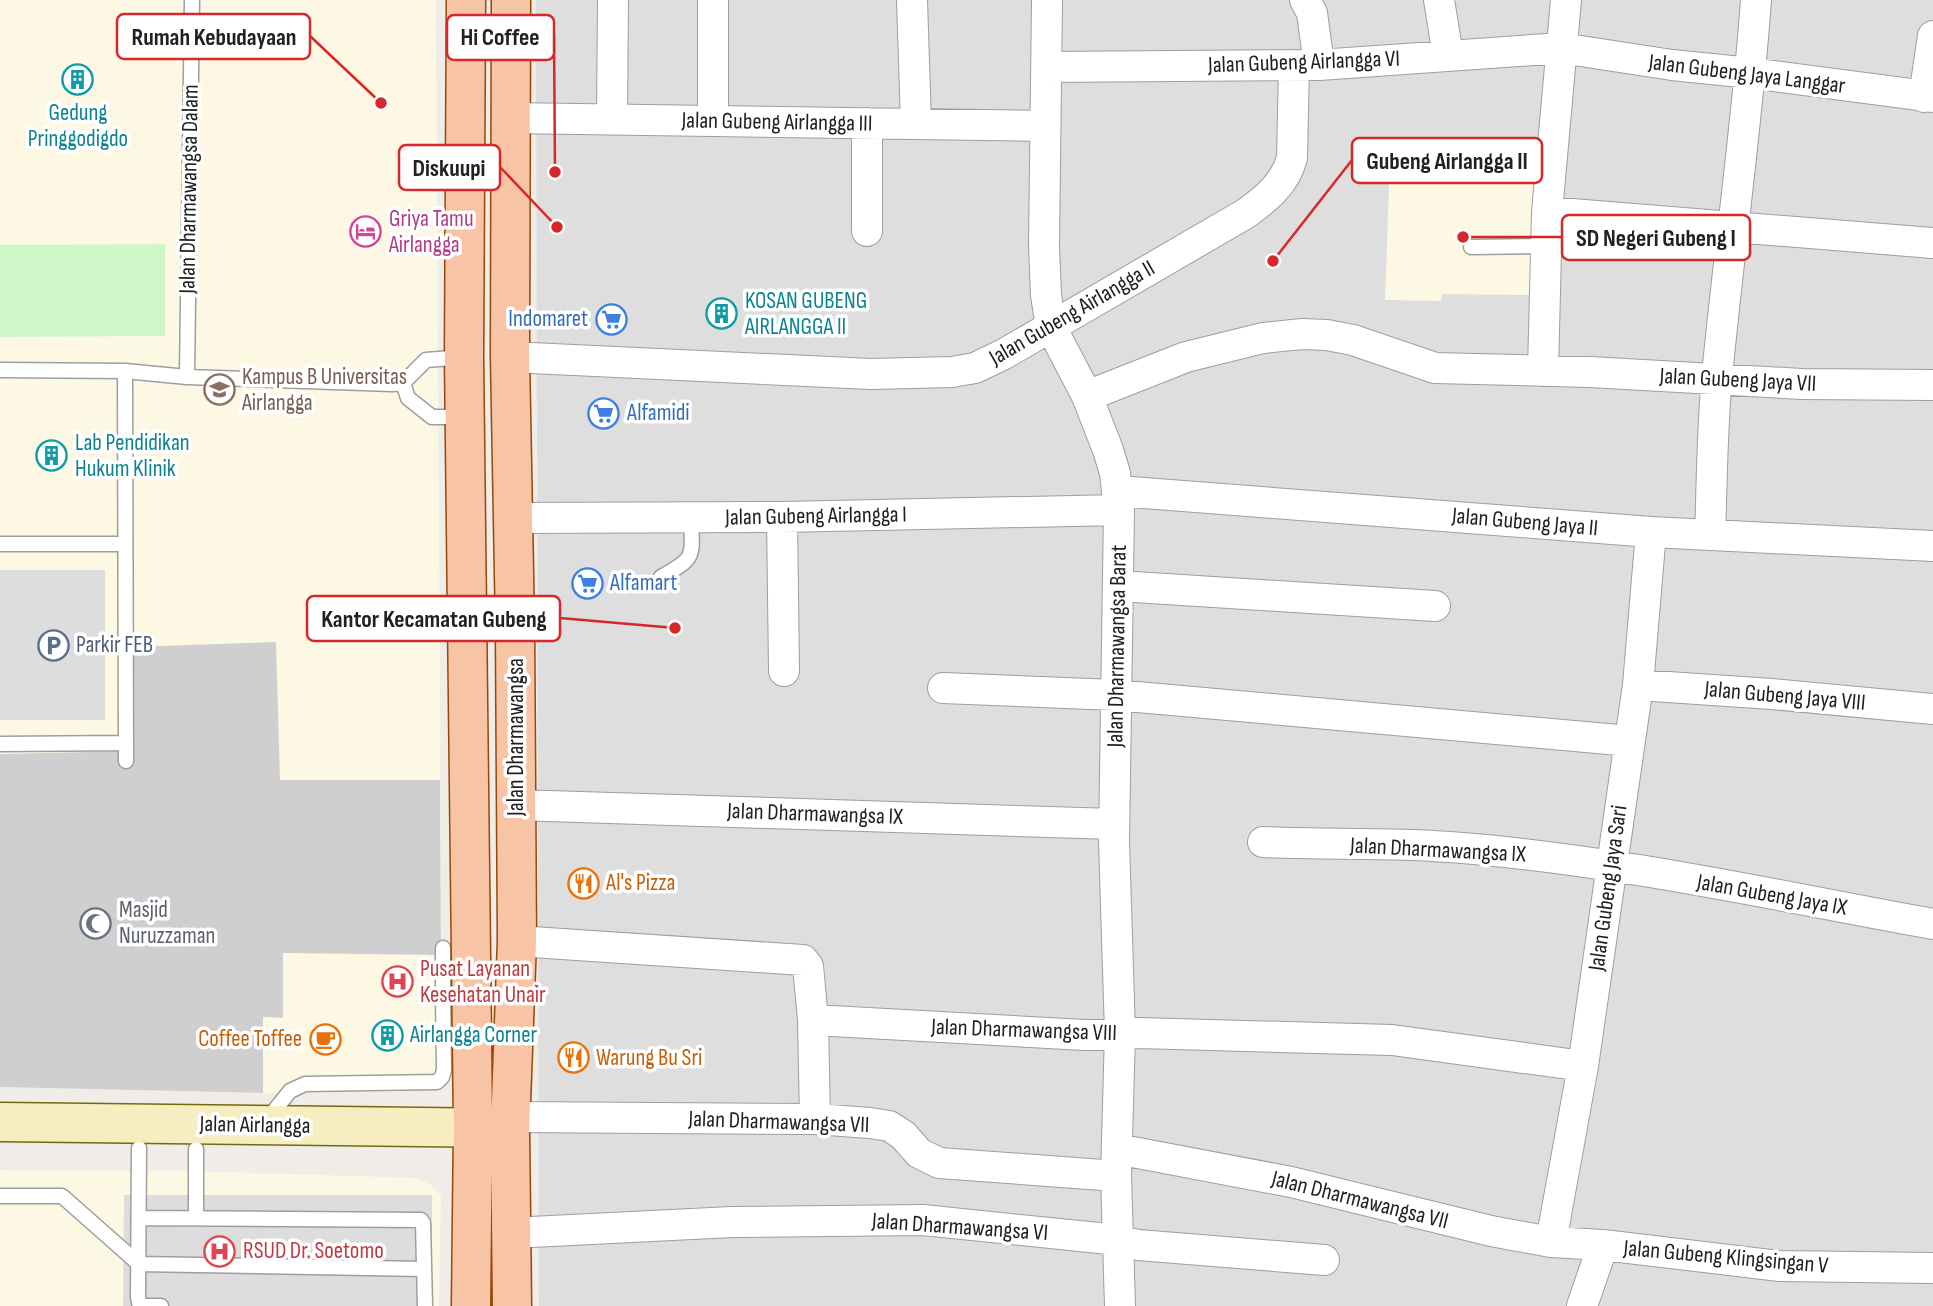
<svg xmlns="http://www.w3.org/2000/svg" width="1933" height="1306" font-family="'Sofia Sans Condensed',sans-serif">
<style>
.residential{fill:#dfdede}
.education{fill:#fdf8e4}
.religious{fill:#cfcfcf}
.park{fill:#cef7c8}
.parking{fill:#ddd}
.lines{fill:none;stroke-linecap:round;stroke-linejoin:round}
.service-casing{stroke:#9e9e9e;stroke-width:17}
.minor-casing{stroke:#9e9e9e;stroke-width:32}
.secondary-casing{stroke:#746a0c;stroke-width:41}
.primary-casing{stroke:#944909;stroke-width:41}
.service{stroke:#fff;stroke-width:14}
.minor{stroke:#fff;stroke-width:30}
.secondary{stroke:#f6eec0;stroke-width:38}
.primary{stroke:#f7c4a6;stroke-width:38}
.labels{text-anchor:middle;dominant-baseline:central;stroke-width:7;stroke-linejoin:round;paint-order:stroke}
.street-label{font-size:23px;fill:#212121;stroke:#fff}
.culture-label{font-size:23px;fill:#0d838f;stroke:#fff;text-anchor:start}
.hotel-label{font-size:23px;fill:#b23c85;stroke:#fff;text-anchor:start}
.shop-label{font-size:23px;fill:#366cbe;stroke:#fff;text-anchor:start}
.education-label{font-size:23px;fill:#785e54;stroke:#fff;text-anchor:start}
.service-label{font-size:23px;fill:#4e5e75;stroke:#fff;text-anchor:start}
.food-label{font-size:23px;fill:#c56008;stroke:#fff;text-anchor:start}
.worship-label{font-size:23px;fill:#5b616d;stroke:#fff;text-anchor:start}
.health-label{font-size:23px;fill:#be3a42;stroke:#fff;text-anchor:start}
.leader{fill:none;stroke:#d62828;stroke-width:2.5}
.callout-dot{fill:#d62828;stroke:#fff;stroke-width:2.5}
.callout{fill:#fff;stroke:#d62828;stroke-width:2.5}
.callout-label{font-size:24px;text-anchor:middle;font-weight:bold;fill:#212121}
</style>
<rect width="100%" height="100%" fill="#f0ece8"/>
<!-- residential -->
<path class="residential" d="M536 0H1933V1306H539Z"/>
<!-- education -->
<path class="education" d="M0 0H436L442 1059 427 1090 396 1092 263 1093 0 1087Z
M1390 156H1442L1443 180 1540 179 1538 295 1442 294 1441 301 1385 300Z
M0 1170 194 1171 417 1178 432 1186 441 1196 439 1306H0Z"/>
<!-- religious -->
<path class="religious" d="M276 642 280 780H440L441 955 283 953V1018L263 1017V1093L0 1087V754L134 751 130 647Z"/>
<!-- park -->
<path class="park" d="M165 244V336L0 337V245Z"/>
<!-- parking -->
<path class="parking" d="M0 570H105V720H0Z
M124 1195H432V1306H123Z"/>
<g class="lines">
<defs>
<path id="service" d="M1471 247 1546 246
M0 370 125 371 187 377 392 384 403 383 426 360 464 357
M125 371 126 761
M187 377 192 0
M403 383 408 398 432 417H464
M0 544H125
M661 577C697 557 692 557 691 517
M0 744 125 743
M443 998V948
M266 1121 290 1091 305 1084 437 1082 442 1077 444 1070 443 998H471
M139 1148 138 1297 139 1303 142 1306H161
M196 1149V1218
M0 1196H62L139 1264 424 1269
M139 1218 421 1220 423 1223 425 1306"/>
<path id="minor" d="M912 0 916 124
M1047 0 1044 246 1046 295 1051 327 1087 396 1108 450 1115 473 1119 510 1114 841 1120 1033 1116 1176 1120 1306
M1305 0 1312 13 1319 65
M1439 0 1448 55
M1047 67 1319 65 1561 48 1672 65 1751 73 1933 97
M1924 97 1933 36
M510 118 1045 126
M612 119 613 0
M713 121V0
M1547 212 1933 243
M867 231V123
M510 357 871 374 952 372 975 368 1004 354 1245 214C1266 199 1285 184 1292 158L1294 65
M1543 371 1547 212 1566 0
M1087 396 1186 357 1263 338 1302 334 1327 335 1353 340 1435 368 1590 372 1802 384 1933 385
M1118 491 1651 532 1933 546
M782 517 784 671
M513 518 782 517 1119 510
M1710 535C1712 482 1712 428 1717 376 1729 250 1747 126 1756 0
M1119 586 1435 606
M1638 685 1772 694 1933 709
M943 688 1115 695 1630 741
M516 805 1114 824
M1263 842C1325 845 1388 842 1450 847 1612 859 1773 895 1933 924
M517 941 803 960 808 966 813 1020 1084 1035 1139 1033 1392 1040 1583 1066
M813 1020 815 1119
M511 1117 815 1119 870 1123 889 1126 903 1135 919 1153 939 1163 1116 1176
M1117 1149 1291 1182 1491 1231 1551 1242 1603 1245 1780 1266 1933 1268
M511 1233 732 1222 923 1220 1118 1240 1138 1245 1324 1260
M1551 1242 1583 1066 1638 685 1651 532
M1582 1306 1603 1245"/>
<path id="secondary" d="M0 1122 504 1128"/>
<path id="primary" d="M466 0 464 357 473 1127 471 1306
M511 0 510 357 515 627 517 941 510 1129 512 1306"/>
</defs>
<!-- service casing -->
<use href="#service" class="service-casing"/>
<!-- minor casing -->
<use href="#minor" class="minor-casing"/>
<!-- secondary casing -->
<use href="#secondary" class="secondary-casing"/>
<!-- primary casing -->
<use href="#primary" class="primary-casing"/>
<!-- service -->
<use href="#service" class="service"/>
<!-- minor -->
<use href="#minor" class="minor"/>
<!-- secondary -->
<use href="#secondary" class="secondary"/>
<!-- primary -->
<use href="#primary" class="primary"/>
</g>
<!-- icons -->
<defs>
<symbol id="building-ring" viewBox="-11 -11 22 22"><circle r="9.5" fill="#fff" stroke="#0f9aa8" stroke-width="1.5"/><path d="M-4-6H4V6H1V3H-1V6H-4ZM-2.5-4.3h1.7v1.8h-1.7ZM.8-4.3h1.7v1.8H.8ZM-2.5-1h1.7V.8h-1.7ZM.8-1h1.7V.8H.8Z" fill="#0f9aa8"/></symbol>
<symbol id="hotel-ring" viewBox="-11 -11 22 22"><circle r="9.5" fill="#fff" stroke="#d1479c" stroke-width="1.5"/><path d="M-6-4.5h1.5V1H6V5H4.5V3h-9V5H-6ZM-4 0a1.8 1.8 0 1 1 3.6 0ZM.5 0V-2.5h3Q6-2.5 6 0Z" fill="#d1479c"/></symbol>
<symbol id="supermarket-ring" viewBox="-11 -11 22 22"><circle r="9.5" fill="#fff" stroke="#3f7fe0" stroke-width="1.5"/><path d="M-6-5.5h2.5l.6 2H6L4.5 2H-2.5L-4.4-4H-6ZM-1.5 3.2a1.3 1.3 0 1 0 .1 0ZM3 3.2a1.3 1.3 0 1 0 .1 0Z" fill="#3f7fe0"/></symbol>
<symbol id="university-ring" viewBox="-11 -11 22 22"><circle r="9.5" fill="#fff" stroke="#8d6e63" stroke-width="1.5"/><path d="M0-5L7-2L0 1L-7-2ZM-4 1L0 2.5L4 1V4Q0 6-4 4Z" fill="#8d6e63"/></symbol>
<symbol id="parking-ring" viewBox="-11 -11 22 22"><circle r="9.5" fill="#fff" stroke="#5c6f8a" stroke-width="1.5"/><path d="M-3.5-5.5H1a3.5 3.5 0 0 1 0 7H-1V5.5H-3.5ZM-1-3.4V-.6H.8a1.4 1.4 0 0 0 0-2.8Z" fill="#5c6f8a"/></symbol>
<symbol id="restaurant-ring" viewBox="-11 -11 22 22"><circle r="9.5" fill="#fff" stroke="#e8710a" stroke-width="1.5"/><path d="M-5-6h1v4h1v-4h1v4h1v-4h1v5L-1.5 .5V6h-2V.5L-5-1ZM5-6V6H3V1.5H1.5Q1.5-4 5-6Z" fill="#e8710a"/></symbol>
<symbol id="mosque-ring" viewBox="-11 -11 22 22"><circle r="9.5" fill="#fff" stroke="#6b7280" stroke-width="1.5"/><path d="M3.5-4.9A6 6 0 1 0 3.5 4.9A5 5 0 1 1 3.5-4.9Z" fill="#6b7280"/></symbol>
<symbol id="hospital-ring" viewBox="-11 -11 22 22"><circle r="9.5" fill="#fff" stroke="#e0444e" stroke-width="1.5"/><path d="M-5-5h3v3.5h4V-5h3V5h-3V1.5h-4V5h-3Z" fill="#e0444e"/></symbol>
<symbol id="cafe-ring" viewBox="-11 -11 22 22"><circle r="9.5" fill="#fff" stroke="#e8710a" stroke-width="1.5"/><path d="M-5.5-4.5H6V0H3Q3 3.5 0 3.5H-2.5Q-5.5 3.5-5.5 0ZM3-3.2v2h1.7v-2ZM-6 4.5H4V6H-6Z" fill="#e8710a"/></symbol>
</defs>
<g fill-rule="evenodd">
<use href="#building-ring" x="60" y="62" width="35" height="35"/>
<use href="#hotel-ring" x="348" y="214" width="35" height="35"/>
<use href="#building-ring" x="704" y="296" width="35" height="35"/>
<use href="#supermarket-ring" x="594" y="302" width="35" height="35"/>
<use href="#university-ring" x="202" y="372" width="35" height="35"/>
<use href="#supermarket-ring" x="586" y="396" width="35" height="35"/>
<use href="#building-ring" x="34" y="438" width="35" height="35"/>
<use href="#supermarket-ring" x="570" y="566" width="35" height="35"/>
<use href="#parking-ring" x="36" y="628" width="35" height="35"/>
<use href="#restaurant-ring" x="566" y="866" width="35" height="35"/>
<use href="#mosque-ring" x="78" y="906" width="35" height="35"/>
<use href="#hospital-ring" x="380" y="964" width="35" height="35"/>
<use href="#building-ring" x="370" y="1018" width="35" height="35"/>
<use href="#cafe-ring" x="308" y="1022" width="35" height="35"/>
<use href="#restaurant-ring" x="556" y="1040" width="35" height="35"/>
<use href="#hospital-ring" x="202" y="1234" width="35" height="35"/>
</g>
<g class="labels">
<!-- street labels -->
<g class="street-label">
<text transform="translate(1304 62) rotate(-2)">Jalan Gubeng Airlangga VI</text>
<text transform="translate(1747 74) rotate(7)">Jalan Gubeng Jaya Langgar</text>
<text transform="translate(777 122) rotate(1)">Jalan Gubeng Airlangga III</text>
<text transform="translate(189 189) rotate(-89)">Jalan Dharmawangsa Dalam</text>
<text transform="translate(1072 313) rotate(-30)">Jalan Gubeng Airlangga II</text>
<text transform="translate(1738 380) rotate(3)">Jalan Gubeng Jaya VII</text>
<text transform="translate(816 516) rotate(-1)">Jalan Gubeng Airlangga I</text>
<text transform="translate(1525 522) rotate(5)">Jalan Gubeng Jaya II</text>
<text transform="translate(1117 646) rotate(-89)">Jalan Dharmawangsa Barat</text>
<text transform="translate(1785 696) rotate(5)">Jalan Gubeng Jaya VIII</text>
<text transform="translate(516 737) rotate(-90)">Jalan Dharmawangsa</text>
<text transform="translate(815 814) rotate(2)">Jalan Dharmawangsa IX</text>
<text transform="translate(1438 850) rotate(3)">Jalan Dharmawangsa IX</text>
<text transform="translate(1608 888) rotate(-82)">Jalan Gubeng Jaya Sari</text>
<text transform="translate(1772 895) rotate(10)">Jalan Gubeng Jaya IX</text>
<text transform="translate(1024 1030) rotate(2)">Jalan Dharmawangsa VIII</text>
<text transform="translate(779 1122) rotate(2)">Jalan Dharmawangsa VII</text>
<text transform="translate(255 1125) rotate(1)">Jalan Airlangga</text>
<text transform="translate(1360 1200) rotate(14)">Jalan Dharmawangsa VII</text>
<text transform="translate(960 1227) rotate(4)">Jalan Dharmawangsa VI</text>
<text transform="translate(1726 1257) rotate(5)">Jalan Gubeng Klingsingan V</text>
</g>
<!-- culture labels -->
<g class="culture-label">
<text x="78" y="113" text-anchor="middle">Gedung<tspan x="78" dy="26">Pringgodigdo</tspan></text>
<text x="745" y="301">KOSAN GUBENG<tspan x="745" dy="26">AIRLANGGA II</tspan></text>
<text x="75" y="443">Lab Pendidikan<tspan x="75" dy="26">Hukum Klinik</tspan></text>
<text x="410" y="1035">Airlangga Corner</text>
</g>
<!-- hotel labels -->
<g class="hotel-label">
<text x="389" y="219">Griya Tamu<tspan x="389" dy="26">Airlangga</tspan></text>
</g>
<!-- shop labels -->
<g class="shop-label">
<text x="588" y="319" text-anchor="end">Indomaret</text>
<text x="627" y="413">Alfamidi</text>
<text x="610" y="583">Alfamart</text>
</g>
<!-- education labels -->
<g class="education-label">
<text x="242" y="377">Kampus B Universitas<tspan x="242" dy="26">Airlangga</tspan></text>
</g>
<!-- service labels -->
<g class="service-label">
<text x="76" y="645">Parkir FEB</text>
</g>
<!-- food labels -->
<g class="food-label">
<text x="606" y="883">Al's Pizza</text>
<text x="302" y="1039" text-anchor="end">Coffee Toffee</text>
<text x="596" y="1058">Warung Bu Sri</text>
</g>
<!-- worship labels -->
<g class="worship-label">
<text x="119" y="910">Masjid<tspan x="119" dy="26">Nuruzzaman</tspan></text>
</g>
<!-- health labels -->
<g class="health-label">
<text x="420" y="969">Pusat Layanan<tspan x="420" dy="26">Kesehatan Unair</tspan></text>
<text x="243" y="1251">RSUD Dr. Soetomo</text>
</g>
</g>
<!-- callouts -->
<path class="leader" d="M381 103L310 36M555 172L554 37M1273 261L1352 160M557 227L500 167M1463 237L1562 237M675 628L560 618"/>
<g class="callout-dot">
<circle cx="381" cy="103" r="7"/>
<circle cx="555" cy="172" r="7"/>
<circle cx="1273" cy="261" r="7"/>
<circle cx="557" cy="227" r="7"/>
<circle cx="1463" cy="237" r="7"/>
<circle cx="675" cy="628" r="7"/>
</g>
<g class="callout">
<rect x="117" y="14" width="193" height="45" rx="7"/>
<rect x="447" y="15" width="107" height="45" rx="7"/>
<rect x="1352" y="138" width="190" height="45" rx="7"/>
<rect x="399" y="145" width="101" height="45" rx="7"/>
<rect x="1562" y="215" width="188" height="45" rx="7"/>
<rect x="307" y="596" width="253" height="45" rx="7"/>
</g>
<g class="callout-label">
<text x="214" y="45">Rumah Kebudayaan</text>
<text x="500" y="45">Hi Coffee</text>
<text x="1447" y="169">Gubeng Airlangga II</text>
<text x="449" y="176">Diskuupi</text>
<text x="1656" y="246">SD Negeri Gubeng I</text>
<text x="434" y="627">Kantor Kecamatan Gubeng</text>
</g>
</svg>
